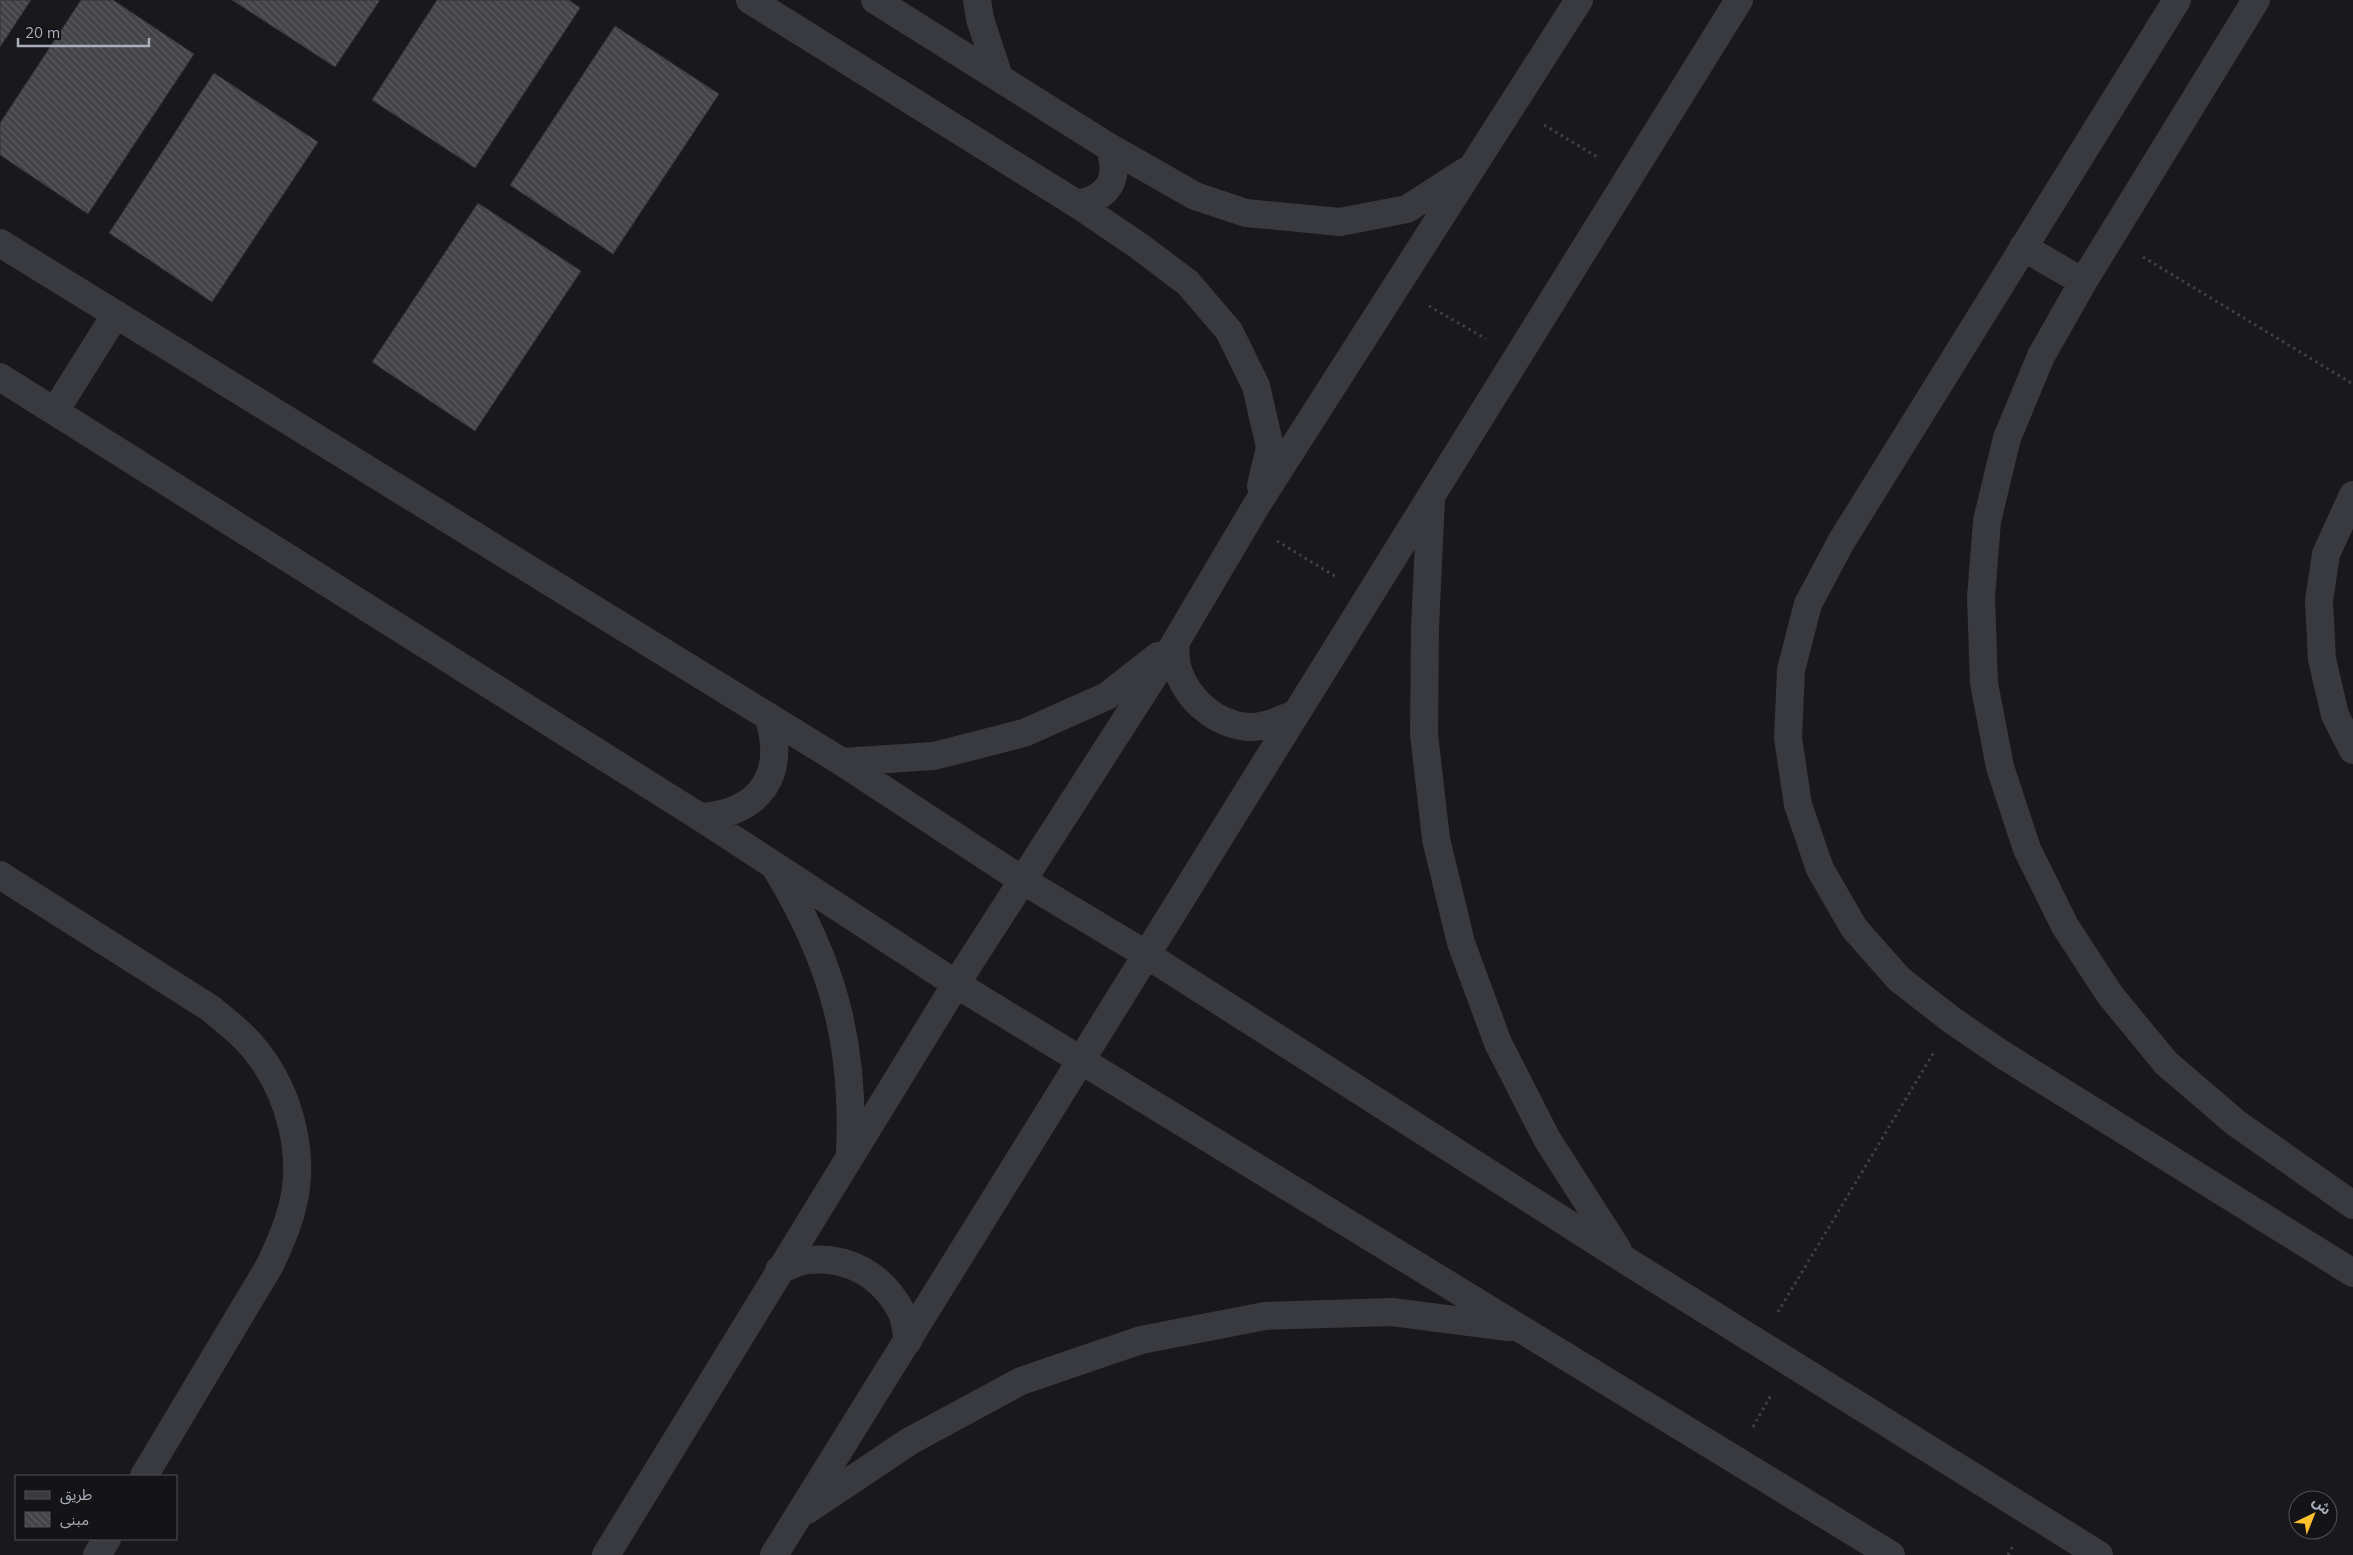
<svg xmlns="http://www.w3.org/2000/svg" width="2353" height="1555" font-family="Mulish,'Noto Sans Arabic',sans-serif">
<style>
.building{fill:url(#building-back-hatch);stroke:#333237}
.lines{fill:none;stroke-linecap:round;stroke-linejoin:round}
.path{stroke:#3f4147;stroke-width:3;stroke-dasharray:2.5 4;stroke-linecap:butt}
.minor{stroke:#393a40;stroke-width:28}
</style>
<defs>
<pattern id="building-back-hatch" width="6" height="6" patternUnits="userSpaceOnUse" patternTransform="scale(1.25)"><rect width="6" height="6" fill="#434348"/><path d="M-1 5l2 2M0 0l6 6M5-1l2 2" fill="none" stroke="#5b5c60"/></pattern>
</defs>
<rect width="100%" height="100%" fill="#19181b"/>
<!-- building -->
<path class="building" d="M0 0H31L0 47Z
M81 0H113L194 54 88 214 0 155V123Z
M232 0H380L335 67Z
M437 0H569L580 8 475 168 372 100Z
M615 26 719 94 613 254 510 185Z
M214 73 318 142 212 302 109 233Z
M478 203 581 271 475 431 372 362Z"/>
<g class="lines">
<!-- path -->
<path class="path" d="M1544 125 1599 158
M2143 257 2353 384
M1429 306 1486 339
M1277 541 1338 578
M1778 1312 1934 1052
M1753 1427 1771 1395
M2008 1555 2014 1544"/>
<!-- minor -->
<path class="minor" d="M750 0 1077 204 1139 246 1188 283 1229 331 1256 386 1270 447 1261 486
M875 0 1109 147 1195 196 1246 213 1340 222 1407 209 1466 171
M977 0 980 19 999 77
M2177 0 1841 542 1808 604 1791 670 1788 738 1798 805 1820 869 1854 928 1899 979 1953 1021 2000 1053 2353 1273
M2256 0 2083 282 2041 356 2007 438 1987 521 1981 597 1984 683 2000 767 2027 849 2065 926 2110 995 2166 1063 2236 1123 2353 1205
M1077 204C1109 198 1121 178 1109 147
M0 243 842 762 1022 880 1147 955 1622 1258 2099 1555
M2023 247 2083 282
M0 377 700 817 956 984 1891 1555
M55 411 116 314
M2353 495 2326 554 2319 601 2322 659 2335 715 2353 750
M1431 498 1425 628 1424 734 1436 839 1461 943 1498 1043 1547 1139 1618 1250
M1175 643C1176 651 1175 661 1178 670 1188 700 1215 724 1248 727 1264 728 1280 720 1295 714
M842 762 934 756 1024 733 1107 696 1158 656
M700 817C761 813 787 774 768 716
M777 870C833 963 855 1044 850 1152
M0 875 210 1008C227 1022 244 1035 257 1052 290 1094 306 1156 292 1208 287 1228 279 1246 270 1265L144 1476
M779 1270C788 1267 798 1261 808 1260 848 1256 882 1275 901 1311 905 1319 906 1331 908 1341
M807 1510 910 1441 1021 1381 1141 1340 1265 1316 1392 1312 1508 1327
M97 1555 107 1539
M606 1555 956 984 1175 643 1256 506 1579 0
M774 1555 1739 0"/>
</g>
<!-- legend -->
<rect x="15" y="1475" width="162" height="65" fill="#141316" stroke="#505158"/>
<rect x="25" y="1491" width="25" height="8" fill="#393a40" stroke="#505158"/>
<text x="60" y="1500" font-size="15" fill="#aaaebb">طريق</text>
<rect x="25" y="1512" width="25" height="15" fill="url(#building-back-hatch)" stroke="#505158"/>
<text x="60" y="1525" font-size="15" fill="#aaaebb">مبنى</text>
<!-- north arrow -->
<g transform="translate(2313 1515) rotate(43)"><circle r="24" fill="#141316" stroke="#505158"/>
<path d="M0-4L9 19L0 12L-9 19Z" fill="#fdc22e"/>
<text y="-8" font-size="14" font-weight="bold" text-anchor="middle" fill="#aaaebb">ش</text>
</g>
<!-- scale -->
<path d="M18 38v8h131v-8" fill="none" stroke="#aaaebb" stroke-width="2.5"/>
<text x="25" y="38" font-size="15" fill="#aaaebb" stroke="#141316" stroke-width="4" paint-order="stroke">20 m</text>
</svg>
